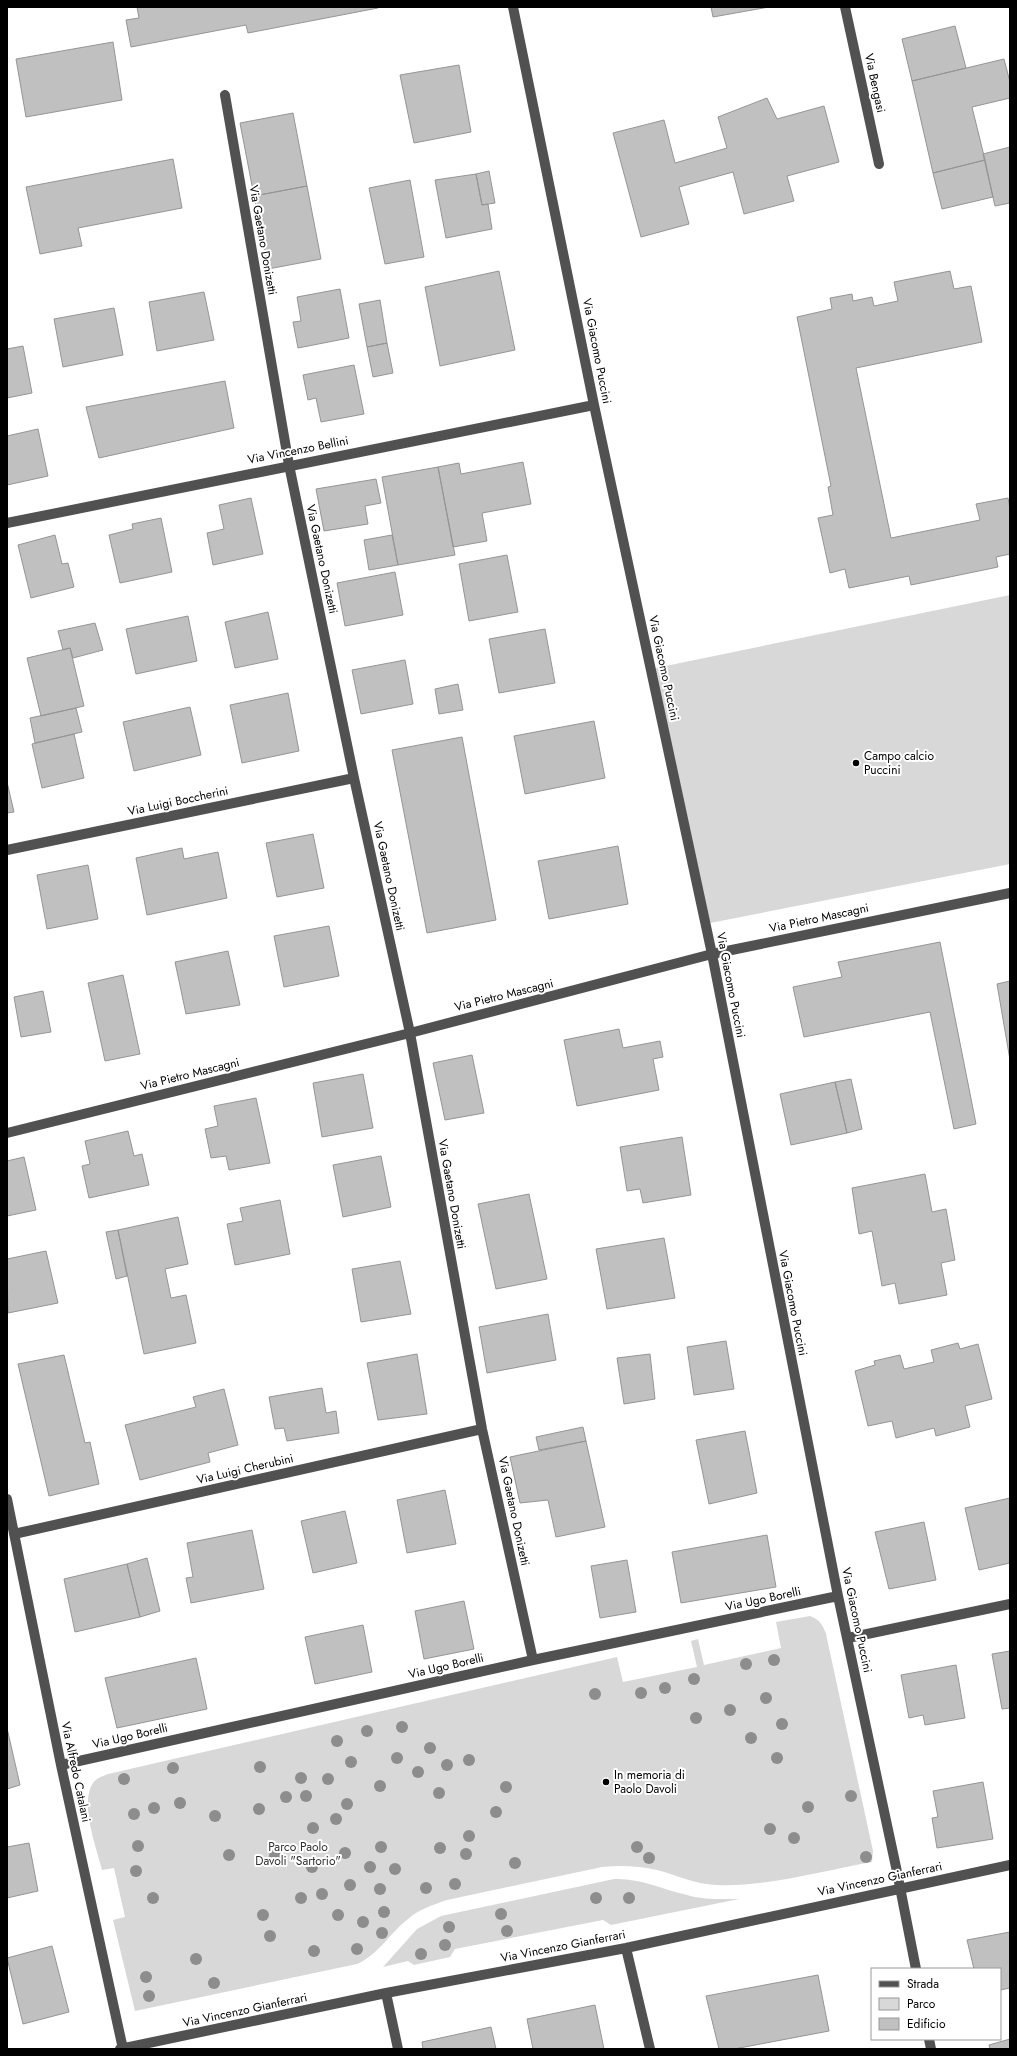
<svg xmlns="http://www.w3.org/2000/svg" width="1017" height="2056" font-family="Jost,sans-serif">
<style>
.green{fill:#d8d8d8}
.building{fill:#c0c0c0;stroke:#959595}
.lines{fill:none;stroke-linecap:round;stroke-linejoin:round}
.minor{stroke:#515151;stroke-width:10}
.tree{fill:#8d8d8d}
.poi-dot{fill:#000;stroke:#fff;stroke-width:1.5}
.labels{text-anchor:middle;dominant-baseline:central;stroke-width:4;stroke-linejoin:round;paint-order:stroke}
.street-label{font-size:12px;fill:#000;stroke:#fff}
.poi-label{font-size:12px;fill:#000;stroke:#fff;text-anchor:start}
.park-label{font-size:12px;fill:#2f2f2f;stroke:#fff}
</style>
<rect width="100%" height="100%" fill="#fff"/>
<!-- green -->
<path class="green" d="M1010 595V864L705 924 651 669Z
M810 1616C820 1620 823 1625 826 1634L873 1851 872 1862C821 1871 768 1887 716 1885 695 1884 676 1875 657 1870 639 1866 621 1865 602 1867L447 1900C433 1905 419 1909 408 1919 390 1933 378 1955 357 1964L135 2011 113 1920 125 1917 114 1868 102 1870C97 1849 76 1795 97 1779 100 1777 105 1775 108 1774L617 1657 623 1682 697 1667 691 1641 698 1639 704 1665 781 1648 776 1622Z
M614 1879C640 1878 662 1889 687 1895 704 1900 722 1899 739 1899L611 1925 603 1920 455 1949 450 1957 414 1965 408 1961 383 1967 417 1929 441 1916Z"/>
<!-- building -->
<path class="building" d="M137 7H378V8L248 33 246 25 131 47 126 20 139 18Z
M711 7H769L713 17Z
M955 26 966 68 912 81 902 39Z
M113 42 122 100 26 117 16 59Z
M1004 59 1010 82V98L972 107 985 160 933 173 912 81Z
M459 65 471 132 414 143 400 75Z
M767 98 777 119 824 106 839 162 787 176 794 201 744 214 733 172 679 187 689 224 641 237 613 133 664 120 675 163 727 148 718 117Z
M293 113 307 186 254 196 240 123Z
M1010 147V203L995 206 983 154Z
M173 159 182 208 78 228 82 246 40 254 26 187Z
M985 160 993 197 942 209 933 173Z
M489 171 495 203 482 205 476 174Z
M476 174 482 205 488 204 492 229 446 238 435 180Z
M410 180 424 257 385 264 369 188Z
M307 186 321 259 268 269 254 196Z
M499 271 515 350 440 366 425 287Z
M950 271 954 289 971 286 982 342 856 368 891 538 980 520 976 504 1008 498 1010 509V554L996 557 998 567 911 585 909 576 849 588 845 569 830 573 818 518 833 515 828 487 831 486 797 317 832 309 830 298 852 294 853 301 872 297 874 306 898 301 894 282Z
M340 289 349 338 298 348 293 322 301 321 297 297Z
M204 292 214 340 157 351 149 302Z
M380 300 387 343 367 347 359 304Z
M114 308 123 355 63 367 54 319Z
M387 343 393 373 373 377 367 347Z
M23 346 32 393 7 398V349Z
M354 365 364 414 321 422 316 398 308 400 303 375Z
M225 381 234 428 99 458 86 407Z
M38 429 48 476 7 485V436Z
M523 462 531 504 482 513 487 541 453 547 438 467 459 463 461 474Z
M438 467 455 555 398 565 382 477Z
M376 479 381 503 365 506 368 524 324 531 316 489Z
M251 498 263 554 213 565 207 533 224 529 219 505Z
M161 518 172 572 120 583 109 535 133 529 132 524Z
M55 535 62 564 68 563 74 587 31 598 18 545Z
M392 535 398 565 369 570 364 540Z
M507 555 518 612 469 621 459 564Z
M395 572 403 615 345 626 337 583Z
M268 612 278 659 235 668 225 622Z
M188 616 197 661 136 674 126 629Z
M95 623 103 650 73 658 70 648 63 650 58 631Z
M545 629 555 683 499 693 489 639Z
M70 648 84 706 41 716 27 658Z
M405 660 413 704 361 714 352 670Z
M458 684 463 710 439 714 435 689Z
M288 693 299 751 242 763 230 705Z
M190 707 201 755 134 771 123 722Z
M76 708 82 732 35 743 30 718Z
M594 721 605 778 525 794 514 736Z
M74 734 84 778 42 788 32 744Z
M462 737 496 920 427 933 392 750Z
M7 782 14 812 7 813Z
M313 834 324 888 277 897 266 843Z
M618 846 628 904 549 919 538 861Z
M182 848 184 859 218 852 227 898 147 915 136 858Z
M88 865 98 919 47 929 37 875Z
M329 926 339 976 284 987 274 936Z
M940 942 976 1124 954 1129 930 1012 804 1037 793 987 842 977 838 962Z
M228 951 240 1005 186 1014 175 962Z
M123 975 140 1054 105 1061 88 983Z
M1010 981V1060L997 984Z
M43 991 51 1032 21 1037 14 997Z
M619 1029 623 1048 660 1041 663 1057 653 1059 659 1090 577 1106 564 1040Z
M472 1055 484 1113 445 1120 433 1063Z
M363 1074 373 1128 322 1137 313 1083Z
M851 1079 862 1129 847 1133 835 1082Z
M835 1082 847 1133 791 1145 780 1094Z
M256 1098 270 1163 229 1170 226 1156 211 1158 205 1129 218 1126 214 1106Z
M128 1131 134 1156 142 1154 149 1185 89 1198 82 1166 90 1164 85 1141Z
M682 1137 691 1195 643 1203 640 1189 627 1191 620 1147Z
M381 1156 391 1207 343 1217 333 1165Z
M24 1157 36 1210 7 1216V1161Z
M925 1174 932 1212 946 1209 955 1260 941 1263 947 1295 899 1304 895 1283 882 1286 872 1231 859 1234 852 1188Z
M529 1194 547 1279 496 1289 478 1204Z
M280 1200 290 1254 235 1265 227 1224 243 1221 240 1208Z
M178 1217 188 1264 165 1269 171 1298 186 1295 196 1343 144 1354 118 1230Z
M118 1230 127 1276 116 1279 106 1232Z
M664 1238 675 1298 607 1309 596 1249Z
M46 1251 58 1303 8 1313 7 1259Z
M400 1261 411 1314 361 1322 352 1269Z
M548 1314 556 1360 487 1373 479 1327Z
M726 1341 734 1389 694 1395 687 1347Z
M958 1343 960 1349 978 1344 992 1399 965 1406 970 1427 936 1436 934 1428 896 1438 892 1421 868 1426 855 1371 875 1365 874 1361 900 1355 904 1369 934 1362 931 1350Z
M417 1354 427 1414 378 1420 367 1363Z
M650 1354 655 1399 624 1404 617 1358Z
M64 1355 85 1443 90 1442 99 1484 49 1496 18 1364Z
M322 1388 326 1413 336 1411 339 1433 287 1441 284 1428 275 1429 269 1397Z
M224 1389 238 1445 208 1453 210 1462 140 1480 125 1425 196 1407 193 1397Z
M583 1427 586 1441 539 1450 536 1437Z
M745 1431 757 1493 709 1504 696 1440Z
M586 1441 605 1527 556 1537 548 1500 520 1503 510 1457Z
M445 1490 456 1544 407 1553 397 1500Z
M1010 1498V1563L979 1570 965 1508Z
M345 1511 357 1563 313 1573 301 1521Z
M924 1522 936 1580 889 1589 875 1532Z
M252 1530 264 1589 191 1603 186 1578 193 1577 187 1543Z
M767 1535 776 1587 681 1603 672 1552Z
M147 1558 160 1611 140 1617 127 1564Z
M627 1560 636 1612 600 1618 591 1566Z
M127 1564 140 1617 75 1632 64 1579Z
M464 1601 474 1649 424 1659 415 1611Z
M363 1625 372 1672 315 1684 305 1637Z
M1010 1651V1708L1002 1709 992 1654Z
M196 1658 207 1709 117 1728 105 1678Z
M956 1665 965 1718 925 1725 923 1715 909 1718 901 1675Z
M7 1728 20 1785 7 1789Z
M983 1782 993 1839 937 1848 932 1818 938 1817 933 1791Z
M29 1843 38 1891 7 1898V1847Z
M1010 1932V1988L1000 1990V1969H974L967 1940Z
M52 1946 69 2012 23 2024 7 1958Z
M818 1975 829 2031 734 2049H719L706 1996Z
M595 2005 604 2049H533L527 2019Z
M491 2027 496 2049H423L422 2042Z
M1010 2039V2049H990L989 2045Z"/>
<g class="lines">
<!-- minor -->
<path class="minor" d="M513 7 594 405 712 954 838 1596 896 1867 916 1969
M845 7 879 164
M225 95 289 465 354 778 410 1033 482 1429 533 1660
M7 523 594 405
M7 850 354 778
M7 1133 410 1033 712 954 1010 893
M7 1499 61 1765 123 2049
M14 1534 482 1429
M848 1638 1010 1604
M61 1765 533 1660 838 1596
M626 1948 650 2049
M386 1993 398 2049
M929 2039 931 2049
M120 2049 386 1993 626 1948 1010 1865"/>
</g>
<!-- trees -->
<g class="tree">
<circle cx="774" cy="1660" r="6"/>
<circle cx="746" cy="1664" r="6"/>
<circle cx="694" cy="1679" r="6"/>
<circle cx="665" cy="1688" r="6"/>
<circle cx="641" cy="1693" r="6"/>
<circle cx="595" cy="1694" r="6"/>
<circle cx="766" cy="1698" r="6"/>
<circle cx="730" cy="1710" r="6"/>
<circle cx="696" cy="1718" r="6"/>
<circle cx="782" cy="1724" r="6"/>
<circle cx="402" cy="1727" r="6"/>
<circle cx="367" cy="1731" r="6"/>
<circle cx="751" cy="1738" r="6"/>
<circle cx="337" cy="1741" r="6"/>
<circle cx="430" cy="1748" r="6"/>
<circle cx="397" cy="1758" r="6"/>
<circle cx="777" cy="1758" r="6"/>
<circle cx="469" cy="1760" r="6"/>
<circle cx="351" cy="1762" r="6"/>
<circle cx="447" cy="1765" r="6"/>
<circle cx="260" cy="1767" r="6"/>
<circle cx="173" cy="1768" r="6"/>
<circle cx="418" cy="1772" r="6"/>
<circle cx="301" cy="1778" r="6"/>
<circle cx="124" cy="1779" r="6"/>
<circle cx="328" cy="1779" r="6"/>
<circle cx="380" cy="1786" r="6"/>
<circle cx="506" cy="1787" r="6"/>
<circle cx="439" cy="1793" r="6"/>
<circle cx="306" cy="1796" r="6"/>
<circle cx="851" cy="1796" r="6"/>
<circle cx="286" cy="1797" r="6"/>
<circle cx="180" cy="1803" r="6"/>
<circle cx="347" cy="1804" r="6"/>
<circle cx="808" cy="1807" r="6"/>
<circle cx="154" cy="1808" r="6"/>
<circle cx="259" cy="1809" r="6"/>
<circle cx="496" cy="1812" r="6"/>
<circle cx="134" cy="1814" r="6"/>
<circle cx="215" cy="1816" r="6"/>
<circle cx="336" cy="1819" r="6"/>
<circle cx="313" cy="1828" r="6"/>
<circle cx="770" cy="1829" r="6"/>
<circle cx="469" cy="1836" r="6"/>
<circle cx="794" cy="1838" r="6"/>
<circle cx="138" cy="1846" r="6"/>
<circle cx="381" cy="1847" r="6"/>
<circle cx="637" cy="1847" r="6"/>
<circle cx="440" cy="1848" r="6"/>
<circle cx="345" cy="1853" r="6"/>
<circle cx="466" cy="1854" r="6"/>
<circle cx="229" cy="1855" r="6"/>
<circle cx="275" cy="1856" r="6"/>
<circle cx="866" cy="1857" r="6"/>
<circle cx="649" cy="1858" r="6"/>
<circle cx="515" cy="1863" r="6"/>
<circle cx="312" cy="1867" r="6"/>
<circle cx="370" cy="1867" r="6"/>
<circle cx="395" cy="1869" r="6"/>
<circle cx="136" cy="1871" r="6"/>
<circle cx="455" cy="1884" r="6"/>
<circle cx="350" cy="1885" r="6"/>
<circle cx="426" cy="1888" r="6"/>
<circle cx="380" cy="1889" r="6"/>
<circle cx="322" cy="1894" r="6"/>
<circle cx="153" cy="1898" r="6"/>
<circle cx="301" cy="1898" r="6"/>
<circle cx="596" cy="1898" r="6"/>
<circle cx="629" cy="1898" r="6"/>
<circle cx="384" cy="1912" r="6"/>
<circle cx="501" cy="1914" r="6"/>
<circle cx="263" cy="1915" r="6"/>
<circle cx="338" cy="1915" r="6"/>
<circle cx="363" cy="1922" r="6"/>
<circle cx="449" cy="1927" r="6"/>
<circle cx="507" cy="1931" r="6"/>
<circle cx="382" cy="1933" r="6"/>
<circle cx="270" cy="1936" r="6"/>
<circle cx="445" cy="1945" r="6"/>
<circle cx="357" cy="1949" r="6"/>
<circle cx="314" cy="1951" r="6"/>
<circle cx="421" cy="1954" r="6"/>
<circle cx="196" cy="1959" r="6"/>
<circle cx="146" cy="1977" r="6"/>
<circle cx="214" cy="1983" r="6"/>
<circle cx="149" cy="1996" r="6"/>
</g>
<!-- markers -->
<g class="poi-dot">
<circle cx="856" cy="763" r="4"/>
<circle cx="606" cy="1782" r="4"/>
</g>
<g class="labels">
<!-- street labels -->
<g class="street-label">
<text transform="translate(875 83) rotate(78)">Via Bengasi</text>
<text transform="translate(263 240) rotate(80)">Via Gaetano Donizetti</text>
<text transform="translate(597 351) rotate(79)">Via Giacomo Puccini</text>
<text transform="translate(298 450) rotate(-11)">Via Vincenzo Bellini</text>
<text transform="translate(322 559) rotate(78)">Via Gaetano Donizetti</text>
<text transform="translate(664 668) rotate(78)">Via Giacomo Puccini</text>
<text transform="translate(178 801) rotate(-12)">Via Luigi Boccherini</text>
<text transform="translate(389 876) rotate(78)">Via Gaetano Donizetti</text>
<text transform="translate(819 918) rotate(-12)">Via Pietro Mascagni</text>
<text transform="translate(731 985) rotate(79)">Via Giacomo Puccini</text>
<text transform="translate(504 995) rotate(-14)">Via Pietro Mascagni</text>
<text transform="translate(190 1074) rotate(-14)">Via Pietro Mascagni</text>
<text transform="translate(452 1194) rotate(80)">Via Gaetano Donizetti</text>
<text transform="translate(793 1303) rotate(79)">Via Giacomo Puccini</text>
<text transform="translate(245 1469) rotate(-13)">Via Luigi Cherubini</text>
<text transform="translate(514 1511) rotate(78)">Via Gaetano Donizetti</text>
<text transform="translate(763 1599) rotate(-12)">Via Ugo Borelli</text>
<text transform="translate(857 1620) rotate(78)">Via Giacomo Puccini</text>
<text transform="translate(446 1666) rotate(-13)">Via Ugo Borelli</text>
<text transform="translate(130 1736) rotate(-13)">Via Ugo Borelli</text>
<text transform="translate(76 1772) rotate(78)">Via Alfredo Catalani</text>
<text transform="translate(880 1879) rotate(-12)">Via Vincenzo Gianferrari</text>
<text transform="translate(563 1946) rotate(-11)">Via Vincenzo Gianferrari</text>
<text transform="translate(245 2010) rotate(-12)">Via Vincenzo Gianferrari</text>
</g>
<!-- poi labels -->
<g class="poi-label">
<text x="864" y="756">Campo calcio<tspan x="864" dy="14">Puccini</tspan></text>
<text x="614" y="1775">In memoria di<tspan x="614" dy="14">Paolo Davoli</tspan></text>
</g>
<!-- park labels -->
<g class="park-label">
<text x="298" y="1847">Parco Paolo<tspan x="298" dy="14">Davoli "Sartorio"</tspan></text>
</g>
</g>
<!-- border -->
<rect width="1017" height="2056" fill="none" stroke="#000000" stroke-width="16"/>
<!-- legend -->
<rect x="871" y="1968" width="130" height="72" fill="#ffffff" stroke="#999999"/>
<rect x="879" y="1981" width="20" height="6" fill="#515151" stroke="#999999"/>
<text x="907" y="1988" font-size="12" fill="#000000">Strada</text>
<rect x="879" y="1998" width="20" height="12" fill="#d8d8d8" stroke="#999999"/>
<text x="907" y="2008" font-size="12" fill="#000000">Parco</text>
<rect x="879" y="2018" width="20" height="12" fill="#c0c0c0" stroke="#999999"/>
<text x="907" y="2028" font-size="12" fill="#000000">Edificio</text>
</svg>
